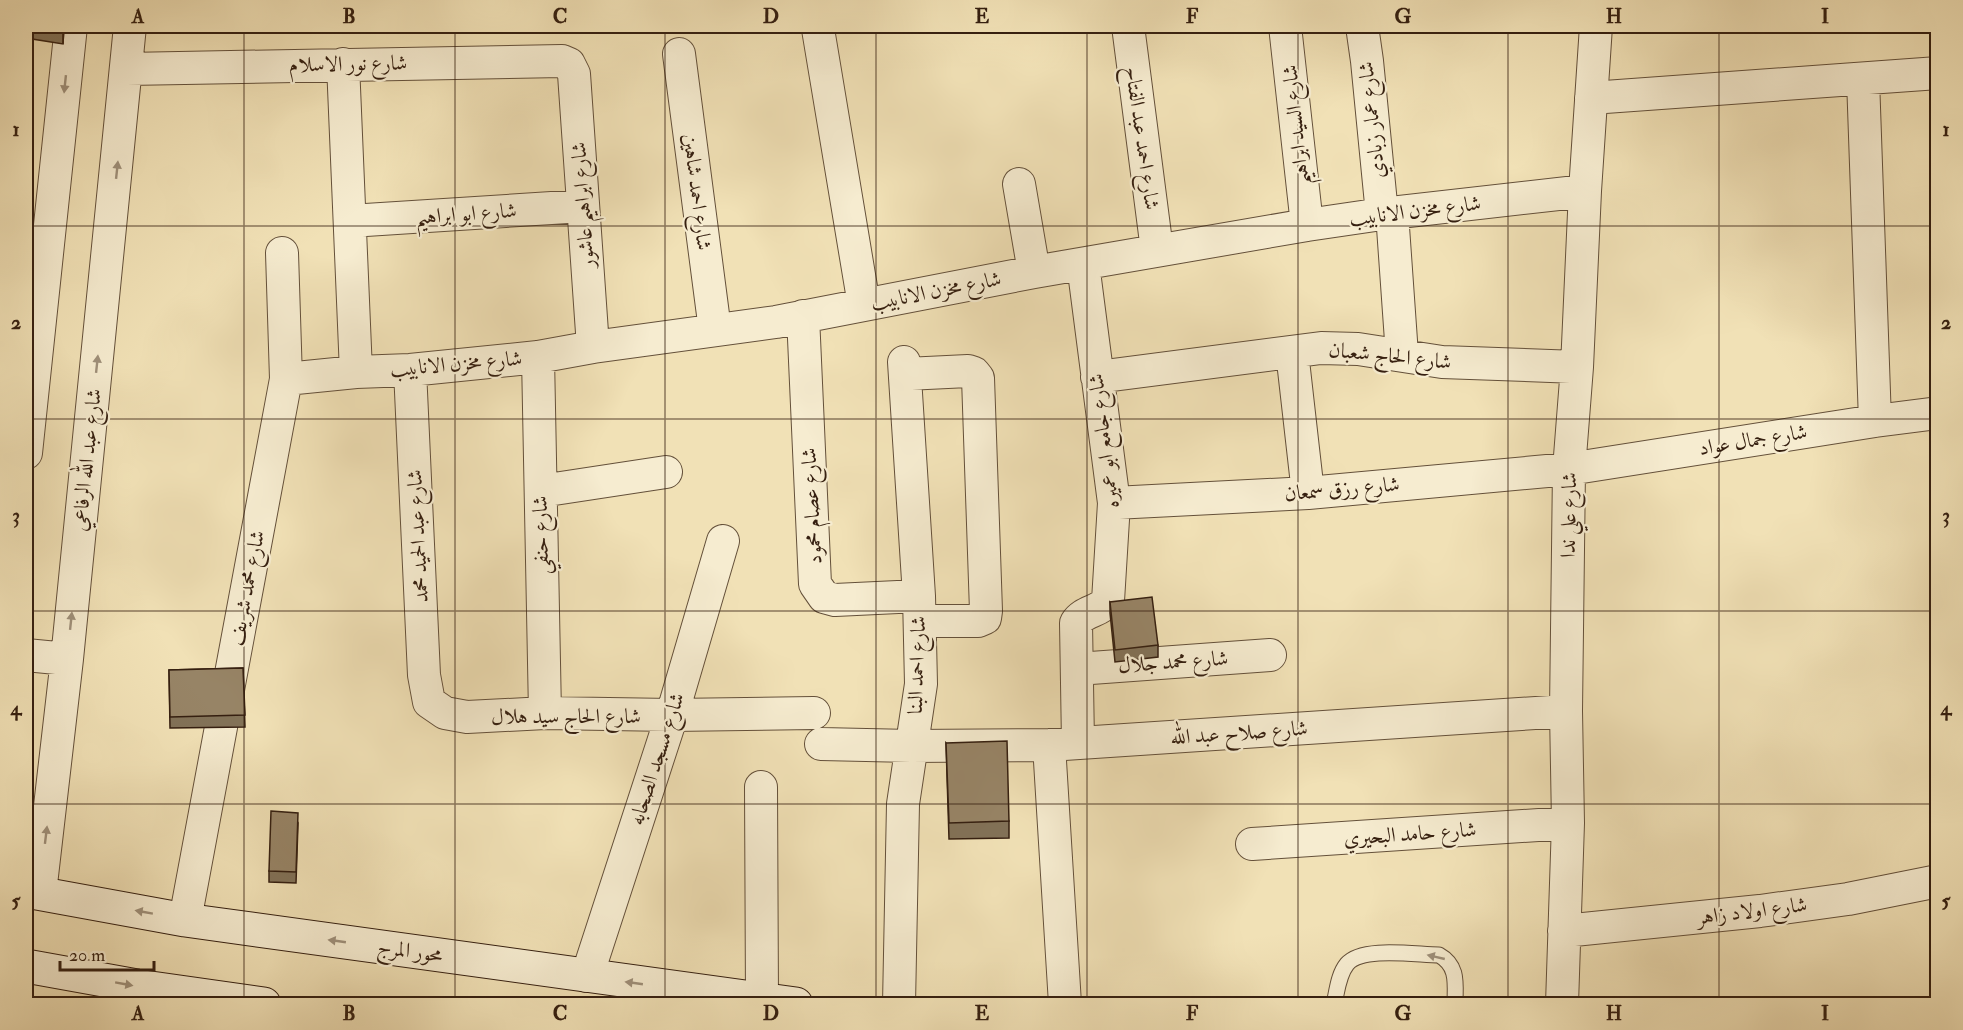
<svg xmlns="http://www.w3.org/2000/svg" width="1963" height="1030" font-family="'IM FELL Double Pica',Amiri,serif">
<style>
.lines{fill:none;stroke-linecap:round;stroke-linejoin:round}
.lane-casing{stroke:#64503a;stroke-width:17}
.street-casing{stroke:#64503a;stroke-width:34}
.secondary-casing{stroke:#351f10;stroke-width:35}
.lane{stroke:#f6ecd0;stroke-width:15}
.street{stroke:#f6ecd0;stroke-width:32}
.secondary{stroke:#f6ecd0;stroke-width:33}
.wall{fill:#827258;stroke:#351f10;stroke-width:1.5}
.shaded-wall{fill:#6a5c47;stroke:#351f10;stroke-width:1.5}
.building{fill:#978466;stroke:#351f10;stroke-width:1.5}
.oneway{fill:#9f907a}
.grid{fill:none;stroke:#351f10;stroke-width:1.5;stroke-opacity:0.55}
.labels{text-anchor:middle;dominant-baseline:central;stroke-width:4.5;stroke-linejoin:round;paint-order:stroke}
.street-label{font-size:21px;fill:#351f10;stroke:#f6ecd0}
.neatline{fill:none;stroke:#351f10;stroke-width:2}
.grid-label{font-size:20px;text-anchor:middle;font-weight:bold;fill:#351f10}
</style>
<rect width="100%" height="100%" fill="#f1e1b6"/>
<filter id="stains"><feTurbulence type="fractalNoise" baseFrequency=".00333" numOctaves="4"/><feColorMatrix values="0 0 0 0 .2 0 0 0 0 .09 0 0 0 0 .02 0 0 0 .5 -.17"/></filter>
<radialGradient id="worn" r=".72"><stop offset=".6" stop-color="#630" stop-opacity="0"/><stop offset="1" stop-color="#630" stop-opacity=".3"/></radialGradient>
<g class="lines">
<defs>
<path id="lane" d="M1334 1004C1337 992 1338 975 1347 964 1362 946 1417 955 1439 955 1459 966 1455 985 1455 1004"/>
<path id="street" d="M1128 26 1157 250
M1285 26 1307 225
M1362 26 1367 61 1382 214
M818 29 864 305
M679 54 715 330
M343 64 356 372
M127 69 562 61 569 64 574 74 593 347
M1863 79 1875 421
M1591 98 1938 73
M1019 184 1034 272
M1392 213 1402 355
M350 221 583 206
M803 316 815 584 824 597 835 600 919 596
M1292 352 1308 493
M538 357 545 713
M410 370 424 675 429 702 445 713 467 717 545 713 672 715 814 713
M906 374 968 371 974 373 978 378 986 611 985 618 978 621H920
M1097 377 1321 348 1358 349 1442 362 1577 367
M286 379 356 372 410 370 538 357 593 347 776 322 1034 272 1307 225 1382 214 1585 191
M26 453 71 26
M541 491 666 472
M1114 503 1308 493 1569 469 1875 421 1938 413
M26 655 67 659
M1077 669 1270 655
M1078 743 1076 623C1083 611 1099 612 1108 601L1114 503 1083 264
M821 744 911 746 1049 745 1566 711
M1049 745 1065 1004
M761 787 762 1000
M1252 844 1568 823
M40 893 67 659 130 26
M185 920 286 379 282 253
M1564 931 1760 911 1848 899 1938 881
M587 976 672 715 723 541
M899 1004 903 804 921 684 919 596 904 362
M1562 1004 1568 823 1566 711 1569 469 1577 367 1585 191 1596 26"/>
<path id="secondary" d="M26 891 185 920 796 1004
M26 966 137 986 264 1004"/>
</defs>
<!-- lane casing -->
<use href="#lane" class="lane-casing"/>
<!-- street casing -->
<use href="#street" class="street-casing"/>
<!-- secondary casing -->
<use href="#secondary" class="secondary-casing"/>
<!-- lane -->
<use href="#lane" class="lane"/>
<!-- street -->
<use href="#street" class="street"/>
<!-- secondary -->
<use href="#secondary" class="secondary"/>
</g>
<!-- wall -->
<path class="wall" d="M26 26H64L63 44 26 38Z
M1110 602 1158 645V657L1115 662 1110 613Z
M243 668 245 727 170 728 169 670Z
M946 743 1009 821V838L949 839Z
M298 824 296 883 269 882V871Z"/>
<!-- shaded-wall -->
<path class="shaded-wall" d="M63 26H64L63 44Z
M29 173V189L26 212V195Z"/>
<!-- building -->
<path class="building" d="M26 172 29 173 26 195Z
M1152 597 1158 645 1115 650 1110 602Z
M243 668 245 715 170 717 169 670Z
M1007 741 1009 821 949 823 946 743Z
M271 811 298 813 296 872 269 871Z"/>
<!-- one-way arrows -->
<defs><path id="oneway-solid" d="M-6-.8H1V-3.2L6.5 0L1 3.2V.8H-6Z" transform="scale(1.5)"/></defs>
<g class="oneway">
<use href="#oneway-solid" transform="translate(65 84) rotate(96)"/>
<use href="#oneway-solid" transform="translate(117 170) rotate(-84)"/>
<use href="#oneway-solid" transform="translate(97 364) rotate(-84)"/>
<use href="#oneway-solid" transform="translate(71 621) rotate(-84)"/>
<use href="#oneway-solid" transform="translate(46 835) rotate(-83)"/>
<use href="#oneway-solid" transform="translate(144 912) rotate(-170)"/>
<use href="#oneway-solid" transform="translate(337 941) rotate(-172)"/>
<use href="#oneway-solid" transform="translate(1436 957) rotate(-167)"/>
<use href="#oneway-solid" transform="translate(634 983) rotate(-172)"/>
<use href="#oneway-solid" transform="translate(124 984) rotate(10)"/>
</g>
<!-- grid -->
<path class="grid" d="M244 26V1004M455 26V1004M665 26V1004M876 26V1004M1087 26V1004M1298 26V1004M1508 26V1004M1719 26V1004M26 226H1938M26 419H1938M26 611H1938M26 804H1938"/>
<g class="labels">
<!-- street labels -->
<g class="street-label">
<text transform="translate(348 64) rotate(-1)">شارع نور الاسلام</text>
<text transform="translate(1372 120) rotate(-96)">شارع عمار زبادي</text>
<text transform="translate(1296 125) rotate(-96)">شارع السيد ابراهيم</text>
<text transform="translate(1142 138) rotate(82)">شارع احمد عبد الفتاح</text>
<text transform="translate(697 192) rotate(83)">شارع احمد شاهين</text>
<text transform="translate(583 205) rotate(-94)">شارع ابراهيم عاشور</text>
<text transform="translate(1415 211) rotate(-7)">شارع مخزن الانابيب</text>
<text transform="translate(466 214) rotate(-4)">شارع ابو ابراهيم</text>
<text transform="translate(936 291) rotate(-11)">شارع مخزن الانابيب</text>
<text transform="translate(1390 356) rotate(6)">شارع الحاج شعبان</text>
<text transform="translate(456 364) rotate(-5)">شارع مخزن الانابيب</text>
<text transform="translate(1753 440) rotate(-9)">شارع جمال عواد</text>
<text transform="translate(1104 441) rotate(-97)">شارع جامع ابو عميره</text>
<text transform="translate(87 460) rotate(-84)">شارع عبد الله الرفاعي</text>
<text transform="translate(1342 489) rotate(-5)">شارع رزق سمعان</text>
<text transform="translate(812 506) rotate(-93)">شارع عصام محمود</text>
<text transform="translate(1569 515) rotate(-89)">شارع علي ندا</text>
<text transform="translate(541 535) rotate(-91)">شارع حنفي</text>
<text transform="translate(418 536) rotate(-93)">شارع عبد الحميد محمد</text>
<text transform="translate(247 588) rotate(-79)">شارع محمد شريف</text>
<text transform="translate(1173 662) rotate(-4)">شارع محمد جلال</text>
<text transform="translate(917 665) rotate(-88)">شارع احمد البنا</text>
<text x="566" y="716">شارع الحاج سيد هلال</text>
<text transform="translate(1239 733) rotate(-4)">شارع صلاح عبد الله</text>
<text transform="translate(657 759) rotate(-72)">شارع مسجد الصحابه</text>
<text transform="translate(1410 834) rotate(-4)">شارع حامد البحيري</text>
<text transform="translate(1752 911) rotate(-7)">شارع اولاد زاهر</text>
<text transform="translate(410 951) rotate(8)">محور المرج</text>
</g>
</g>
<!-- margin -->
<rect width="1963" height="1030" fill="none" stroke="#f1e1b6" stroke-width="66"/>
<!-- scale -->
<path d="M60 961v9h94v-9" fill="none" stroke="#351f10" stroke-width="3"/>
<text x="69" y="961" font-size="18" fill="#351f10" stroke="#f6ecd0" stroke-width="4.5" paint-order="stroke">20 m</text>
<rect x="33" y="33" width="1897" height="964" class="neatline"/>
<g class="grid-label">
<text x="138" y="23">A</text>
<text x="349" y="23">B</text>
<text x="560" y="23">C</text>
<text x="771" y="23">D</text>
<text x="982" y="23">E</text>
<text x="1192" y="23">F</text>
<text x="1403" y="23">G</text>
<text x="1614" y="23">H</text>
<text x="1825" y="23">I</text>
<text x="16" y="136">1</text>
<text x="1946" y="136">1</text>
<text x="16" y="329">2</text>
<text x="1946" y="329">2</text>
<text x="16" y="522">3</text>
<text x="1946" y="522">3</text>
<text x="16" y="715">4</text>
<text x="1946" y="715">4</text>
<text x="16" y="907">5</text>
<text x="1946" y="907">5</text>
<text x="138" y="1020">A</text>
<text x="349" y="1020">B</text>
<text x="560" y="1020">C</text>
<text x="771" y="1020">D</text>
<text x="982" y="1020">E</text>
<text x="1192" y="1020">F</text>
<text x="1403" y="1020">G</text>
<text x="1614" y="1020">H</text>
<text x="1825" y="1020">I</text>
</g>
<rect width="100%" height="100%" filter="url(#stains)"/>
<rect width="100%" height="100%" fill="url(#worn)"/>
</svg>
